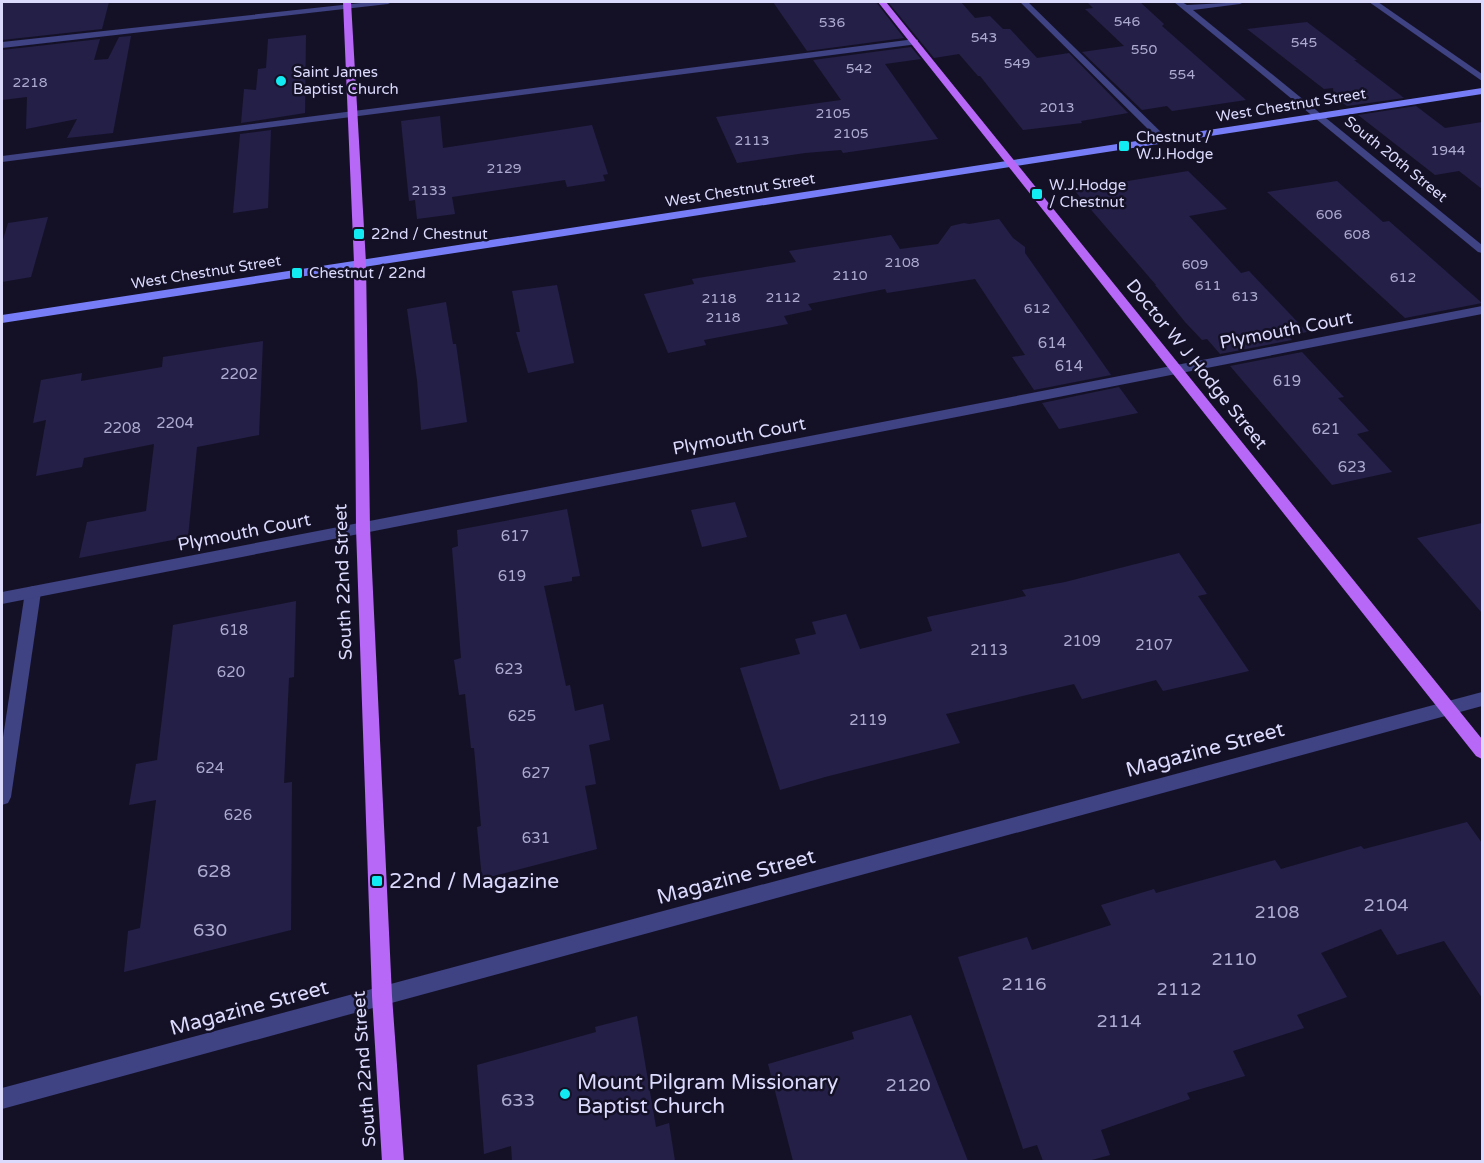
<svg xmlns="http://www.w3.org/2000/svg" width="1484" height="1163" font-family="'Varela Round',sans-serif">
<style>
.building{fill:#241f47}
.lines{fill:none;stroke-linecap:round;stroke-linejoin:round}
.service{fill:#3f4283;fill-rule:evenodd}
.minor{fill:#3f4283;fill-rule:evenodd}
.secondary{fill:#777df7;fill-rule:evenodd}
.primary{fill:#b768f6;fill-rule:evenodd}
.poi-dot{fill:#12ebf1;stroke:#141127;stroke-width:2}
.labels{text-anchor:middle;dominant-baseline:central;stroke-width:5;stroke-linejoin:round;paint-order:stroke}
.far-number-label{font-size:14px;fill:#adabd0}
.far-poi-label{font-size:15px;fill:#dbdafd;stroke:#141127;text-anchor:start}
.far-street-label{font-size:15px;fill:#dbdafd;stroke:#141127}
.number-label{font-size:15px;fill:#adabd0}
.street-label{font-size:18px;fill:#dbdafd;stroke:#141127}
.near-number-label{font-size:18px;fill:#adabd0}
.near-street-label{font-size:21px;fill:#dbdafd;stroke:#141127}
.near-poi-label{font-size:21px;fill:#dbdafd;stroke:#141127;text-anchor:start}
</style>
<rect width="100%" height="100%" fill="#141127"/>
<!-- building -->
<path class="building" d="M2 2H109L102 29 2 40Z
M773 2H876L904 38 807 51Z
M888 2H961L975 18 990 16 1003 29H1010L1037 58 1069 53 1128 113 1081 121 1082 123 1023 130 980 76H978L959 54 934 58Z
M1087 2H1140L1164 24 1162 26 1246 100 1172 111 1167 106 1142 110 1082 52 1124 46 1085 9 1093 8Z
M1307 22 1357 60H1354L1404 98 1347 106 1334 97 1333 88 1324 89 1247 29Z
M306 35 305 113 241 123 244 89 256 90 258 69 266 68 268 39Z
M131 36 113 133 67 138 77 119 26 129 27 97 2 100V50L100 39 94 60 108 59 119 37Z
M911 47 921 59 885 64 938 139 843 153 841 150 805 153 737 163 716 117 841 100 813 60Z
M1416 106 1445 128 1482 122V189L1459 171 1435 175 1358 115Z
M440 116 443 148 592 125 608 174 603 175 605 181 567 187 565 180 452 197 455 214 417 219 415 200 409 201 401 121Z
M271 130 268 208 233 213 240 134Z
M1188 171 1227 209 1189 216 1241 273 1249 271 1307 332 1288 336 1292 340 1220 354 1207 339 1202 340 1185 322 1155 285H1156L1074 190Z
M1337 181 1383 222 1389 221 1482 303 1405 318 1267 192Z
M48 217 31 277 2 282V243L8 223Z
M999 219 1013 238 1025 247V253L1111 375 1034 390 1012 357 1025 355 975 279 887 293 885 289 808 304 812 310 784 316 788 324 704 340 706 345 668 353 644 294 694 284 692 279 796 262 789 251 891 235 900 249 938 244 951 226 964 223 969 224Z
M557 285 574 363 528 373 516 332H520L512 291Z
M446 302 453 344H456L467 422 421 430 417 380 407 309Z
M263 341 259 435 197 447 188 537 79 558 87 522 146 511 154 444 84 458 82 467 36 476 46 420 33 423 41 380 82 373 81 381 162 367 163 357Z
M1302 352 1344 397 1338 398 1369 431 1357 434 1392 472 1332 485 1230 366Z
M1119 387 1138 413 1059 429 1042 403Z
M735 502 747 537 702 547 691 510Z
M567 509 580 576 572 577V581L544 586 566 686 570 685 575 711 603 704 610 740 589 745 596 784 585 786 597 849 482 879 477 827 481 826 474 748H471L465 694 459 695 454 660 461 658 452 548 458 546 457 530Z
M1482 523V613L1417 538Z
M1179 553 1207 594 1198 596 1249 671 1163 691 1156 680 1082 699 1074 684 946 714 960 743 825 777 780 790 740 668 800 654 795 639 816 634 812 622 846 614 860 649 932 631 927 617 1026 596 1022 590 1065 582Z
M296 601 294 677 289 678 284 783 292 782 291 930 124 972 128 931 140 928 156 800 129 805 136 764 157 760 173 625Z
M1467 822 1482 843V998L1444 941 1397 955 1381 929 1321 953 1347 997 1297 1015 1304 1028 1233 1051 1245 1076 1187 1093 1190 1099 1101 1130 1110 1155 1088 1161H1043L1037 1145 1023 1149 958 957 1027 937 1032 950 1111 925 1101 905 1154 889 1156 893 1275 860 1281 869 1361 846 1364 849Z
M911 1015 968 1161H793L768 1064 854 1039 852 1032Z
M637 1016 656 1127 669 1123 675 1161H512L511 1146 484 1154 477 1065 596 1032 595 1027Z"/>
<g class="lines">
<!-- service -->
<path class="service" d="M1020 2H1028L1167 138V142H1161Z
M1369 2H1378L1482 74V81Z
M915 39 918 40V44L2 162V156Z
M33 586 38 588 41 592 11 797 8 803 2 805V744L25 592 28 588Z"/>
<!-- minor -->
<path class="minor" d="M370 2H392L388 4 2 48V42Z
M1174 2H1182L1187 5 1244 2 1240 4 1193 10 1482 245V253L1478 252Z
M1482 306V314L2 604V592Z
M1482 692V706L2 1109V1088Z"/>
<!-- secondary -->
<path class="secondary" d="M1482 88V94L2 323V315Z"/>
<!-- primary -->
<path class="primary" d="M343 2H351L366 263 370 528 392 996 404 1162H382L372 996 356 528 354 263Z
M878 2H886L1482 739V759L1476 756Z"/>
</g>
<!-- markers -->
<g class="poi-dot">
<circle cx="281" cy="81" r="6"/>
<rect x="1118" y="140" width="12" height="12" rx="3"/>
<rect x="1031" y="188" width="12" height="12" rx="3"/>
<rect x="353" y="228" width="12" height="12" rx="3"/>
<rect x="291" y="267" width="12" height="12" rx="3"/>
<rect x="371" y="875" width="12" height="12" rx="3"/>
<circle cx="565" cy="1094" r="6"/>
</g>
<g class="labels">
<!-- far-number labels -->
<g class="far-number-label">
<text x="1127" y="21">546</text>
<text x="832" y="22">536</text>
<text x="984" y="37">543</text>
<text x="1304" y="42">545</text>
<text x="1144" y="49">550</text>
<text x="1017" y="63">549</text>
<text x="859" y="68">542</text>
<text x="1182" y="74">554</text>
<text x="30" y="82">2218</text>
<text x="1057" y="107">2013</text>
<text x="833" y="113">2105</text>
<text x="851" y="133">2105</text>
<text x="752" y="140">2113</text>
<text x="1448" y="150">1944</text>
<text x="504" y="168">2129</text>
<text x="429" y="190">2133</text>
<text x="1329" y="214">606</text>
<text x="1357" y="234">608</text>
<text x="902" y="262">2108</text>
<text x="1195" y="264">609</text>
<text x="850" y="275">2110</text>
<text x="1403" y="277">612</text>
<text x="1208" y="285">611</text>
<text x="1245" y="296">613</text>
<text x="783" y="297">2112</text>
<text x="719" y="298">2118</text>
<text x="1037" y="308">612</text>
<text x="723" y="317">2118</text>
</g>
<!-- far-poi labels -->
<g class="far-poi-label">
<text x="293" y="72">Saint James<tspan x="293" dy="17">Baptist Church</tspan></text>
<text x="1136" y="137">Chestnut /<tspan x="1136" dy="17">W.J.Hodge</tspan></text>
<text x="1049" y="185">W.J.Hodge<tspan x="1049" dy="17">/ Chestnut</tspan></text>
<text x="371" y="234">22nd / Chestnut</text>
<text x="309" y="273">Chestnut / 22nd</text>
</g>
<!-- far-street labels -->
<g class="far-street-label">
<text transform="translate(1291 105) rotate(-9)">West Chestnut Street</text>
<text transform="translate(1396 159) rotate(39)">South 20th Street</text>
<text transform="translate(740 190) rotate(-9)">West Chestnut Street</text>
<text transform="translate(206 272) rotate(-9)">West Chestnut Street</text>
</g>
<!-- number labels -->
<g class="number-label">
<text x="1052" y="343">614</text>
<text x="1069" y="366">614</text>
<text x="239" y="374">2202</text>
<text x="1287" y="381">619</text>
<text x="175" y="423">2204</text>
<text x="122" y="428">2208</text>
<text x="1326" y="429">621</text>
<text x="1352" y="467">623</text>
<text x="515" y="536">617</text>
<text x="512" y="576">619</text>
<text x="234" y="630">618</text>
<text x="1082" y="641">2109</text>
<text x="1154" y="645">2107</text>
<text x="989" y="650">2113</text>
<text x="509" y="669">623</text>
<text x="231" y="672">620</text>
<text x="522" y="716">625</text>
<text x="868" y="720">2119</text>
<text x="210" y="768">624</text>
<text x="536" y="773">627</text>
<text x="238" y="815">626</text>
<text x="536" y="838">631</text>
</g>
<!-- street labels -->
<g class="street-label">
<text transform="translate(1286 330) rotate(-11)">Plymouth Court</text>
<text transform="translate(1197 364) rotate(51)">Doctor W J Hodge Street</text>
<text transform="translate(739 436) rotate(-11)">Plymouth Court</text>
<text transform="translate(244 532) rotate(-11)">Plymouth Court</text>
<text transform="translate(343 582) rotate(-92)">South 22nd Street</text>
<text transform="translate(364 1069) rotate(-94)">South 22nd Street</text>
</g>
<!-- near-number labels -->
<g class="near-number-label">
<text x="214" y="871">628</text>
<text x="1386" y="905">2104</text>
<text x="1277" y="912">2108</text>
<text x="210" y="930">630</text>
<text x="1234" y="959">2110</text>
<text x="1024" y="984">2116</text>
<text x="1179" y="989">2112</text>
<text x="1119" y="1021">2114</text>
<text x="908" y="1085">2120</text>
<text x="518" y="1100">633</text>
</g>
<!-- near-street labels -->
<g class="near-street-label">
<text transform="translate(1205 750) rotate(-15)">Magazine Street</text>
<text transform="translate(736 877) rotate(-15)">Magazine Street</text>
<text transform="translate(249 1008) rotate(-15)">Magazine Street</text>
</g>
<!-- near-poi labels -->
<g class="near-poi-label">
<text x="389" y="881">22nd / Magazine</text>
<text x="577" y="1082">Mount Pilgram Missionary<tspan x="577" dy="24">Baptist Church</tspan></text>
</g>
</g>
<!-- border -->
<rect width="1484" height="1163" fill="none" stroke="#dbdafd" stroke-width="6"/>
</svg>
